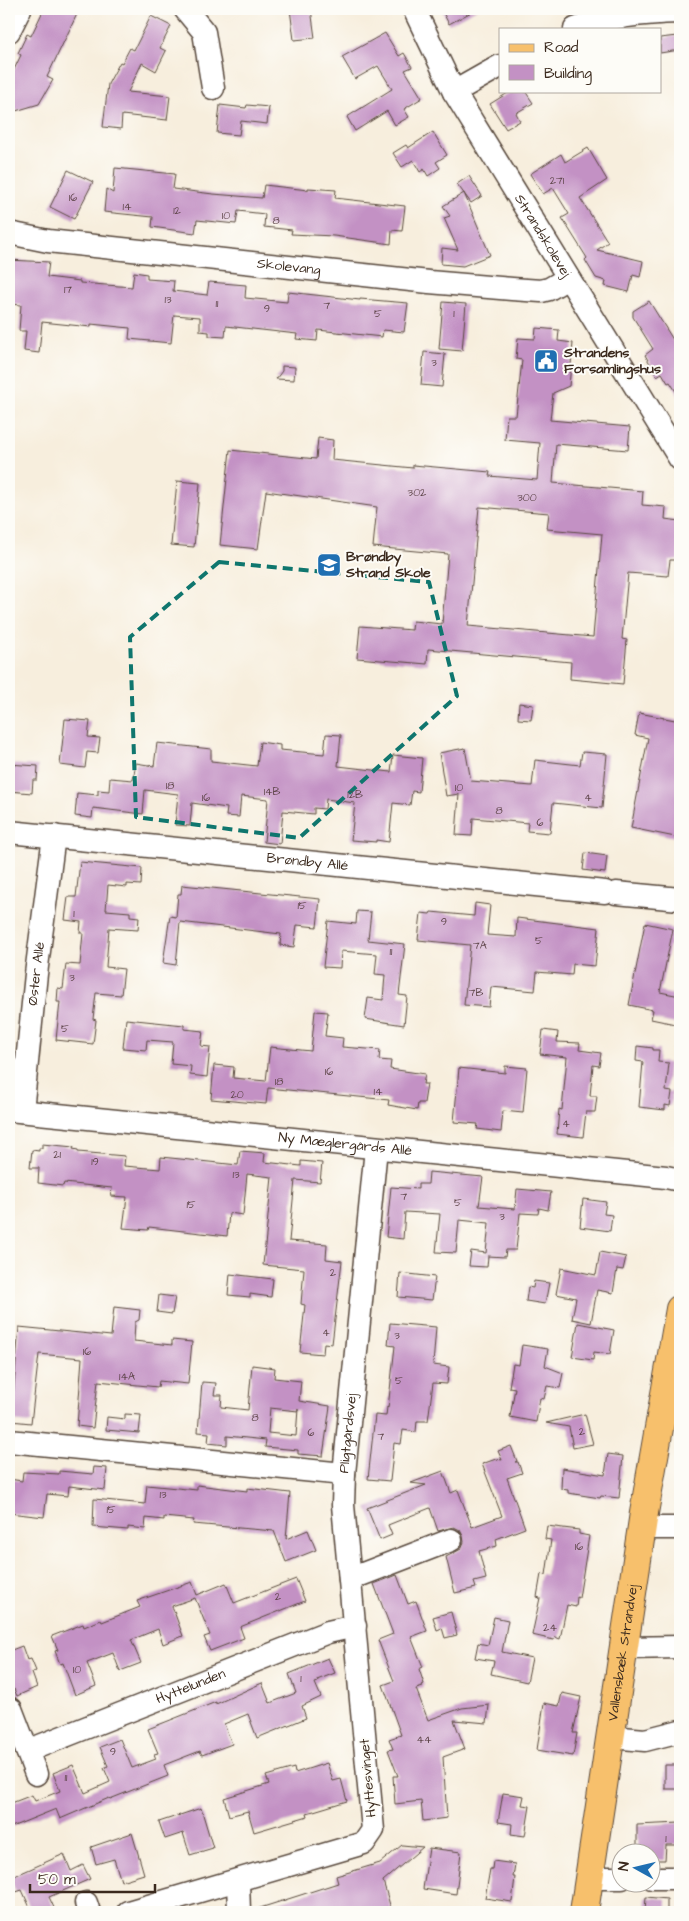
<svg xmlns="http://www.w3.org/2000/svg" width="689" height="1921" font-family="'Architects Daughter',sans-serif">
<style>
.building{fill:#c391c4;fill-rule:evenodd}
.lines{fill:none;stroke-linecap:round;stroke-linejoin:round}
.minor-casing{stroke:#57473b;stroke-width:25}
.major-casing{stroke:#57473b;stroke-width:30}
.minor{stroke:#fff;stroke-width:22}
.major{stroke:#f7c06c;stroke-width:28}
.marked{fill:none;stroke:#0f766e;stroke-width:4;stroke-dasharray:10 6;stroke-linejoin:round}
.labels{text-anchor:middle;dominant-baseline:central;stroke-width:4;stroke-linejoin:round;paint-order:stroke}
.number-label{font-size:11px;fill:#5d4448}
.street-label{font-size:14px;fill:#3b2a1e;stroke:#fdfcf7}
.poi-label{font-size:14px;font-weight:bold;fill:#3b2a1e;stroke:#fdfcf7;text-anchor:start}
</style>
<rect width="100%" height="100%" fill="#fdfcf7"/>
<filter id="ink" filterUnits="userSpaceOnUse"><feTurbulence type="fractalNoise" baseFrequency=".02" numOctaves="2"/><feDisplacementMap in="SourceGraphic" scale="10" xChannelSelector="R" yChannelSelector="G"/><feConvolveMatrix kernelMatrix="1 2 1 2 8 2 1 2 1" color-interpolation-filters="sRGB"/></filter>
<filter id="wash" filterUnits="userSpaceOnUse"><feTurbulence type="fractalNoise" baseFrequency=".0096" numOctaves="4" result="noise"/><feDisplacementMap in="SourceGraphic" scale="20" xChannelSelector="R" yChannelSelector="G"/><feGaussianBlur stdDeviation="1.12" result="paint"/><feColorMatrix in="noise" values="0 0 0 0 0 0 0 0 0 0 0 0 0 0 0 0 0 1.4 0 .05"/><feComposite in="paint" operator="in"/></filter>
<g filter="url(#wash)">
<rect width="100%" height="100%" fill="#f7eedd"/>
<g id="blocks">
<!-- building -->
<path class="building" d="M44 9H71L78 12 47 77 53 80 39 104 9 113V80L21 55 18 53 27 34 31 36Z
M290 9H311L315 38 294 40Z
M441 9H477L449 24Z
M151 16 171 26 160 48 166 51 156 71 142 63 128 92 170 96 167 120 122 115 121 129 103 127 108 84 120 62 122 63 130 48 134 50Z
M385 33 399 56 404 53 412 67 405 70 422 98 404 109 409 117 395 125 387 111 355 131 347 117 392 89 378 66 355 79 342 57Z
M677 36 679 50 660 53V38Z
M511 91H525L533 103 516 113 520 121 506 129 490 104Z
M220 105 246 108 247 105 269 107 267 124 241 121 239 135 217 133Z
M433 132 447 155 436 162 440 168 428 176 424 169 420 172 413 160 402 167 393 153 406 145 408 148Z
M588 148 607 180 580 198 608 242 597 250 643 261 640 277 633 275 629 292 605 286 606 281 596 278 585 260 587 258 562 218 569 214 553 188 543 194 530 174 561 154 565 162Z
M115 168 175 174 173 189 213 194 262 198 264 185 308 190V188L336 190 335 198 405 206 402 231 392 230 391 244 334 236 291 234 292 230 264 227 265 214 238 211 236 224 197 220 195 233 152 227 153 217 104 212 106 189 113 193Z
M68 170 93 182 74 219 50 207Z
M469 176 482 196 471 203 457 184Z
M464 193 490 255 463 266 441 264 442 248 458 250 444 218 450 216 443 206Z
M9 260 49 262 47 277 80 281V283L132 287 134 272 147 274V279L174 281 173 291 207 295 209 282 246 285 245 298 287 302 288 292 360 300V299L408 303 404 332 383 330 382 337 318 330 317 341 296 339 297 334 226 326 225 337 209 336V332L200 331V317L174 315 171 343 129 339 130 328 91 324V327L42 322 39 353 24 351 26 331H19L21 305 9 304Z
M649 301 680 351V398L670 382 668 383 662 373 657 376 645 355 653 349 633 317V311Z
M443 302 466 304 462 351 439 349Z
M536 328 559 330 558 341 573 343 569 386 553 393 550 420 630 427 628 450 556 444 553 483 643 491 642 505 666 507 665 519 680 521V547H679L678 560H670L668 576 628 573 622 639 627 640 623 684 570 679 571 662 428 649 427 664 357 658 360 626 412 630 413 621 442 624 448 554 373 547 377 507 266 491 258 549 220 545 230 450 316 459 318 438 333 440 332 460 413 468V465L490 472 489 476 537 480 540 443 505 440 507 416H516L522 360 516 359 518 338 535 339ZM479 507 549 513 547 529 602 534 593 637 468 626Z
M424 352 445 354 442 387 421 385Z
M282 366 295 367 294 380 276 379 282 371Z
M177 481 200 483 194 547 171 545Z
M519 703 533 705 531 720 518 719Z
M639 713 680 721V838L631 828 648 738 635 735Z
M65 719 90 721 88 737 100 738 98 753 87 752 85 768 60 765Z
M326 734 341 735 338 766 391 772 393 755 422 758 419 792 412 791 410 805 393 803 389 842 376 840V842L351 840 355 803 326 799 325 809 314 808V814L283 811 280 844 264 842 268 799 241 796 239 817 226 816 227 808 192 803 190 826 175 825 178 794 145 790 143 814 93 808 92 818 75 816 77 793 98 795V790L109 791 110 778 133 780 136 763 154 766 157 743 211 749V761L257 766 260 742 280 745V750L324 754Z
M465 748 471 781 532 786 535 760 580 765 582 752 607 754 602 808 553 803 550 833 527 831 528 823 473 818 472 836 456 835 459 794 446 796 439 753Z
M9 764 38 766 37 780H33L32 793 9 791Z
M585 853 607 856 605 873 583 870Z
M80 862 142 868 141 885 127 884V887L108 885 106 910 130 912V916L139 917 138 930 109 928 106 967 124 969 121 995 96 993 93 1019 96 1020 93 1044 56 1040 60 1002H57L58 988 63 989 66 964 80 965 83 933H80L81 922 65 920 68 897H76Z
M182 885 320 899 317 927 297 925 294 947 280 945 281 934 180 922 176 965 163 963 170 916 176 917 178 894H181Z
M475 903 490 905 487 935 516 937 517 918 599 928 595 966 573 964 572 975 537 972 535 991 491 987 489 1007 464 1005 470 945 418 940 421 913 430 914 431 912 474 916Z
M357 911 371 912 368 940 405 944 399 995 407 996 404 1025 365 1019 368 998 383 1000 385 975 375 974 377 954 341 951 340 968 323 967 328 921 356 924Z
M645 923 673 929 660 992 680 996V1025L651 1019 653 1010 629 1005Z
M315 1011 328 1012 325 1036 343 1038 342 1047 380 1050 379 1060 391 1061 390 1069 425 1074 423 1084H427L424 1103H418L417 1110 388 1105 389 1100 268 1088 266 1104 211 1099 214 1065 234 1067 233 1078 266 1081 270 1047 311 1051Z
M126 1019 184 1025V1029L203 1031 201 1046 210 1047 207 1077 190 1075 191 1066 171 1064 173 1042 147 1040 146 1050 123 1048Z
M543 1030 558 1032 557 1042 580 1043 579 1050 601 1053 599 1066 593 1065 590 1096H597L595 1112H586L583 1137 557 1134 559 1109 562 1110 567 1057 540 1054Z
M637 1046 653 1048V1050H659L658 1062 669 1063 666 1091 672 1092 670 1106 665 1105V1110L639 1107 643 1062 636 1061Z
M505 1066 527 1068 523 1113 503 1111 501 1132 477 1129 478 1124 454 1122 459 1068 505 1073Z
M42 1144 74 1147 73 1149 78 1150V1152L125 1156 124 1166 160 1169 161 1157 238 1165 240 1151 265 1153 264 1162 301 1166V1161L322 1163 320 1182 295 1180 289 1241 327 1244 326 1259 342 1261 332 1344 324 1343 323 1354 300 1352 305 1305 301 1304 304 1269 263 1265 272 1177 247 1174 243 1215 229 1213 227 1236 149 1227 148 1230 123 1228 127 1197 111 1196 112 1188 64 1183 63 1186 38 1183 39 1168H30L32 1150 39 1151V1148H42Z
M429 1172 483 1177 479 1206 515 1209 517 1189 551 1192 548 1210 539 1208 538 1214 520 1213 516 1250H506L505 1257 488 1256 487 1267 469 1266 471 1251 486 1253 489 1223 459 1220 456 1253 436 1252 440 1214 405 1212 403 1239 386 1237 391 1187 418 1189V1184H428Z
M583 1199 606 1202 604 1214 612 1215 610 1231 580 1227Z
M600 1252 626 1257 623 1270 617 1269 613 1293 597 1290 591 1323 572 1319 576 1298 556 1294 561 1268 596 1275Z
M400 1273 435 1277 432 1300 398 1297Z
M230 1274 273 1279 271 1297 250 1294V1297L228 1295Z
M534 1281 549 1283 545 1304 526 1301 528 1287 533 1288Z
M159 1295 175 1297 172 1314 157 1312Z
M114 1307 140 1310 139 1320 135 1322 134 1341 172 1345V1340L192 1342 188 1384 159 1381 158 1387 98 1381 93 1428 77 1426 82 1358 39 1354 31 1423 11 1421 19 1327 111 1336Z
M390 1323 436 1327 433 1365 449 1367 447 1384 433 1383 428 1421H417L416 1432 403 1430 401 1444 394 1443 390 1481 368 1479 375 1415 386 1416 387 1407 388 1408 395 1346 388 1345Z
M578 1323 614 1330 610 1354 594 1352 593 1360 572 1357Z
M522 1345 548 1349 545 1366 563 1373 560 1388 547 1386 544 1399 540 1398 536 1422 510 1417 515 1388 509 1387 513 1364 519 1365Z
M252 1365 275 1368 274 1378 301 1381 299 1401 330 1406 323 1456 298 1454V1450L265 1447 266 1440 227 1436V1445L208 1443 209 1433 198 1432 202 1382 216 1383 214 1395H222L221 1407 248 1410ZM270 1408 298 1411V1409L296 1436 268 1433Z
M125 1414 141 1415 139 1433 106 1430 107 1417 125 1419Z
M585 1414 593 1444 573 1448 569 1427 546 1423Z
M511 1446 517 1461 515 1462H518L522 1473 507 1478 525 1528 496 1539 497 1546 479 1551 486 1579 474 1582 476 1588 455 1593 446 1557 461 1549 464 1542 463 1536 460 1530 454 1527 438 1531 430 1508 388 1525 392 1535 380 1540 367 1508 426 1485 411 1483 443 1471 451 1493 458 1490 472 1527 502 1516 482 1464 496 1459 502 1460 498 1451Z
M608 1454 623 1456 619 1498 601 1496 600 1498 568 1493V1490L561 1489 562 1468 605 1475Z
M94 1467 107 1468 105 1490 69 1486 68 1496 47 1494 44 1517 9 1513V1479L22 1481 23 1472 59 1474V1471L93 1474Z
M147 1485 197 1490V1485L247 1491V1488L290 1493 286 1539 308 1530 316 1550 286 1562 274 1531 193 1524 194 1520 164 1517V1520L146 1518 145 1529 128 1527V1530L93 1527 94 1499 145 1504Z
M547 1526 579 1530V1534L589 1536 579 1598 577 1597 576 1607 567 1605 560 1639 555 1637 554 1640 532 1635 540 1598 537 1597 541 1574 546 1575 551 1540 545 1539Z
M397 1575 408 1604 416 1601 427 1631 411 1637 423 1667 419 1669 424 1684 422 1685 423 1687 416 1689 428 1720 462 1708 489 1705 487 1723 454 1720 465 1749 443 1757 447 1818 423 1821 421 1801 395 1804 393 1776H398L388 1750 393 1749 389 1739 401 1735 383 1685 394 1681 378 1640 393 1634 374 1584Z
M296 1579 305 1601 240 1627 244 1638 210 1651 204 1637 210 1635 195 1598 172 1606 183 1636 163 1644 158 1629 131 1640 141 1663 120 1671 113 1653 87 1663 96 1686 75 1695 63 1663 60 1664 55 1651 58 1650 52 1636 83 1624 84 1627 101 1620 102 1622 140 1607 137 1601 192 1582 197 1595 226 1583 234 1603Z
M451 1612 457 1635 445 1638 442 1628 437 1630 433 1617Z
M494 1617 508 1620 502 1652 532 1658 527 1682 491 1674 494 1661 475 1658 478 1643 488 1645Z
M22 1646 27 1660 31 1659 36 1671 32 1673 37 1687 17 1696 14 1689 9 1691V1651Z
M328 1658 335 1673 317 1680 318 1682 315 1683 321 1697 302 1706 306 1718 257 1738 248 1714 224 1724 232 1744 202 1755 200 1751 164 1765 168 1776 110 1799 109 1798 60 1819 56 1809 9 1828V1804L32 1795 35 1801 60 1791 53 1773 73 1765 85 1793 110 1782 104 1768 108 1766 100 1747 120 1739 132 1768 156 1759 154 1754 158 1753 148 1729 216 1702V1704L262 1683 270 1703 296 1693 289 1674Z
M562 1693 581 1697 573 1733H577L573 1756 537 1750 544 1703 559 1706Z
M327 1763 333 1781 341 1779 347 1801 307 1813 308 1816 254 1832 248 1811 229 1816 224 1798 269 1784 266 1776 294 1768 295 1773Z
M665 1765H680V1789H665Z
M503 1793 524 1796 522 1805 530 1806 525 1836 511 1834 512 1824 498 1822Z
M201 1808 213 1848 190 1855 183 1833 165 1839 159 1822Z
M680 1823V1845H666L665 1860H652V1854H637V1825Z
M132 1833 144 1874 121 1881 114 1859 96 1864 91 1847Z
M402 1845 423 1847 383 1881 392 1912H258L257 1909 338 1883 336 1876 380 1863Z
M429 1848 461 1852 456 1894 423 1889Z
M64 1854 71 1871 83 1865 90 1879 49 1897 56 1912H32L22 1890 16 1892 10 1878Z
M493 1861 515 1864 513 1877H515L512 1902 485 1898 490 1869H492Z
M646 1897 667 1899V1912H645Z"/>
</g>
</g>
<g filter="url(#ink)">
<use href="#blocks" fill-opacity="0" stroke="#57473b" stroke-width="1"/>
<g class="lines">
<defs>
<g id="minor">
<path d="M185 9 204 32 213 88"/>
<path id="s1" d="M414 9 454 92 680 459"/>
<path d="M575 29C609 16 645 13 680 12"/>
<path d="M9 31 20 9"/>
<path d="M454 92 500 66"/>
<path id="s2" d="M9 233 48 241 429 282 512 289 541 291 549 289 568 278"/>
<path id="s3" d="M9 832 605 892"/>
<path d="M616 893 680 899"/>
<path id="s4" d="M9 1110 666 1177 680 1180"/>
<path id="s5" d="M22 1111 36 974 54 836"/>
<path d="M9 1441 344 1474"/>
<path d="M642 1528H680"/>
<path d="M350 1579 451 1540"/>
<path d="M624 1648 680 1647"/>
<path d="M11 1709 36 1774"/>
<path d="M611 1737 645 1740 680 1731"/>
<path id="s6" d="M27 1751 328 1632 355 1626"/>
<path d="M589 1878H622"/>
<path d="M652 1878H680"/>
<path d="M238 1881 239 1912"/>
<path d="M86 1903 89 1912"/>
<path id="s7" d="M128 1912 364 1843 373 1830 343 1505 344 1474 376 1148"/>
</g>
<g id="major">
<path id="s8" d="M584 1912 644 1513 680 1309"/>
</g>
</defs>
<!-- minor casing -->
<use href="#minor" class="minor-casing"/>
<!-- major casing -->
<use href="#major" class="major-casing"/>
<!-- minor -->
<use href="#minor" class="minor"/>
<!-- major -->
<use href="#major" class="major"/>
</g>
</g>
<!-- marked area -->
<path class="marked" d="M219 562 429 582 457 696 299 838 136 817 130 637Z"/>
<!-- icons -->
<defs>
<symbol id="civic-square" viewBox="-11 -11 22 22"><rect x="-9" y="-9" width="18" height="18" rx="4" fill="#1f6fb2" stroke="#fdfcf7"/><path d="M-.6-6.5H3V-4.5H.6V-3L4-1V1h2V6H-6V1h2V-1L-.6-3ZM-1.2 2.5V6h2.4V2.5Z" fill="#fff"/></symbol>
<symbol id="school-square" viewBox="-11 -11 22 22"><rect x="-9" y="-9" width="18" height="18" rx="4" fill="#1f6fb2" stroke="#fdfcf7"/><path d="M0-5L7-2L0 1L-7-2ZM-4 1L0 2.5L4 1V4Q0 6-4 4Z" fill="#fff"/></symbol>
</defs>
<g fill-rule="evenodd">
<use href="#civic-square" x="532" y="347" width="28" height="28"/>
<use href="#school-square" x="315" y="551" width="28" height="28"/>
</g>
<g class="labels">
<!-- number labels -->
<g class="number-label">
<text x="557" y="180">271</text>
<text x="73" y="197">16</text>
<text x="127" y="206">14</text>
<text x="177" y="210">12</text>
<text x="226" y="215">10</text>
<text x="276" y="220">8</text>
<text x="68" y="289">17</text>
<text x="168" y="299">13</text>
<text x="217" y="303">11</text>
<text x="327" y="305">7</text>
<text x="267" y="308">9</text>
<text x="378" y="313">5</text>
<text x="454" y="313">1</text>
<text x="434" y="362">3</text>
<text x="417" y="492">302</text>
<text x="527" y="497">300</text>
<text x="170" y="785">18</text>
<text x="459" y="787">10</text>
<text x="272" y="791">14B</text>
<text x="355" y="794">12B</text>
<text x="206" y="797">16</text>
<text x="588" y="797">4</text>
<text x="499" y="810">8</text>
<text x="540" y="822">6</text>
<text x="302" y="905">15</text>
<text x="74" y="913">1</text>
<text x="444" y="921">9</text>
<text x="539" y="940">5</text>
<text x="480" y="945">7A</text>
<text x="391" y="951">11</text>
<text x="72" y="977">3</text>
<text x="476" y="992">7B</text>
<text x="65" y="1028">5</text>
<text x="329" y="1071">16</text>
<text x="279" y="1081">18</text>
<text x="378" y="1091">14</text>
<text x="237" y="1094">20</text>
<text x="566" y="1123">4</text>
<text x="57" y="1154">21</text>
<text x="95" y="1161">19</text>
<text x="236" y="1174">13</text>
<text x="404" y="1196">7</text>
<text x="458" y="1202">5</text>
<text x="191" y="1204">15</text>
<text x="502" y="1216">3</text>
<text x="333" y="1272">2</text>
<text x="326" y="1332">4</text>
<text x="397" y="1335">3</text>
<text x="87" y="1351">16</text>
<text x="127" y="1376">14A</text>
<text x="399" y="1380">5</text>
<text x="255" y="1417">8</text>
<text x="582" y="1431">2</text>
<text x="311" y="1432">6</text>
<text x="381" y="1436">7</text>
<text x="163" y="1494">13</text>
<text x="111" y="1509">15</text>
<text x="579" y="1546">16</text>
<text x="278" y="1596">2</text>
<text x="550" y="1627">24</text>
<text x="77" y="1669">10</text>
<text x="301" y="1678">1</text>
<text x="424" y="1739">44</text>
<text x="113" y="1751">9</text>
<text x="66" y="1777">11</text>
<text x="666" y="1838">1</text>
</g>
<!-- street labels -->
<g class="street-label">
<text stroke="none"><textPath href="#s1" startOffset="261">Strandskolevej</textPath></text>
<text stroke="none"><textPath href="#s2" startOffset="282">Skolevang</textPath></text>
<text stroke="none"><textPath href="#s3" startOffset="300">Brøndby Allé</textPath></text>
<text stroke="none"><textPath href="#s5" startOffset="138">Øster Allé</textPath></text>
<text stroke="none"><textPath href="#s4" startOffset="338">Ny Mæglergårds Allé</textPath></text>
<text stroke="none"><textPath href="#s7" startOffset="660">Pligtgårdsvej</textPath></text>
<text stroke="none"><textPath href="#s8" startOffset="262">Vallensbæk Strandvej</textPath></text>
<text stroke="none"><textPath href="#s6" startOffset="176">Hyttelunden</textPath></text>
<text transform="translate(368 1778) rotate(-95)">Hyttesvinget</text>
</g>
<!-- poi labels -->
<g class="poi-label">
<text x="564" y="353">Strandens<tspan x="564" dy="16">Forsamlingshus</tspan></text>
<text x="346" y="557">Brøndby<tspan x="346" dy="16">Strand Skole</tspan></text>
</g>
</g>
<!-- margin -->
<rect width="689" height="1921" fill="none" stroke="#fdfcf7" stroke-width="30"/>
<!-- legend -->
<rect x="499" y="28" width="162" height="65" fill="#fdfcf7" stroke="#afa8a0"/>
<rect x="509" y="44" width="25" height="8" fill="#f7c06c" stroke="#afa8a0"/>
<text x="544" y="52" font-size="15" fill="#3b2a1e">Road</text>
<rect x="509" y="65" width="25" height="15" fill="#c391c4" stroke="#afa8a0"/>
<text x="544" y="78" font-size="15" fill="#3b2a1e">Building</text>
<!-- north arrow -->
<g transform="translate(636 1868) rotate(278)"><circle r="24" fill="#fdfcf7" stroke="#afa8a0"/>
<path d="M0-4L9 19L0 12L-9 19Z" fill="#1f6fb2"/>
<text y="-8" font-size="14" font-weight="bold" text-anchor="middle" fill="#3b2a1e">N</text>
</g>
<!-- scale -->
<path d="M30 1884v8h125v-8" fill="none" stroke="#3b2a1e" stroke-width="2.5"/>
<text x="38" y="1884" font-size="15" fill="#3b2a1e" stroke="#fdfcf7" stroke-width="4" paint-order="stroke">50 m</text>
</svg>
